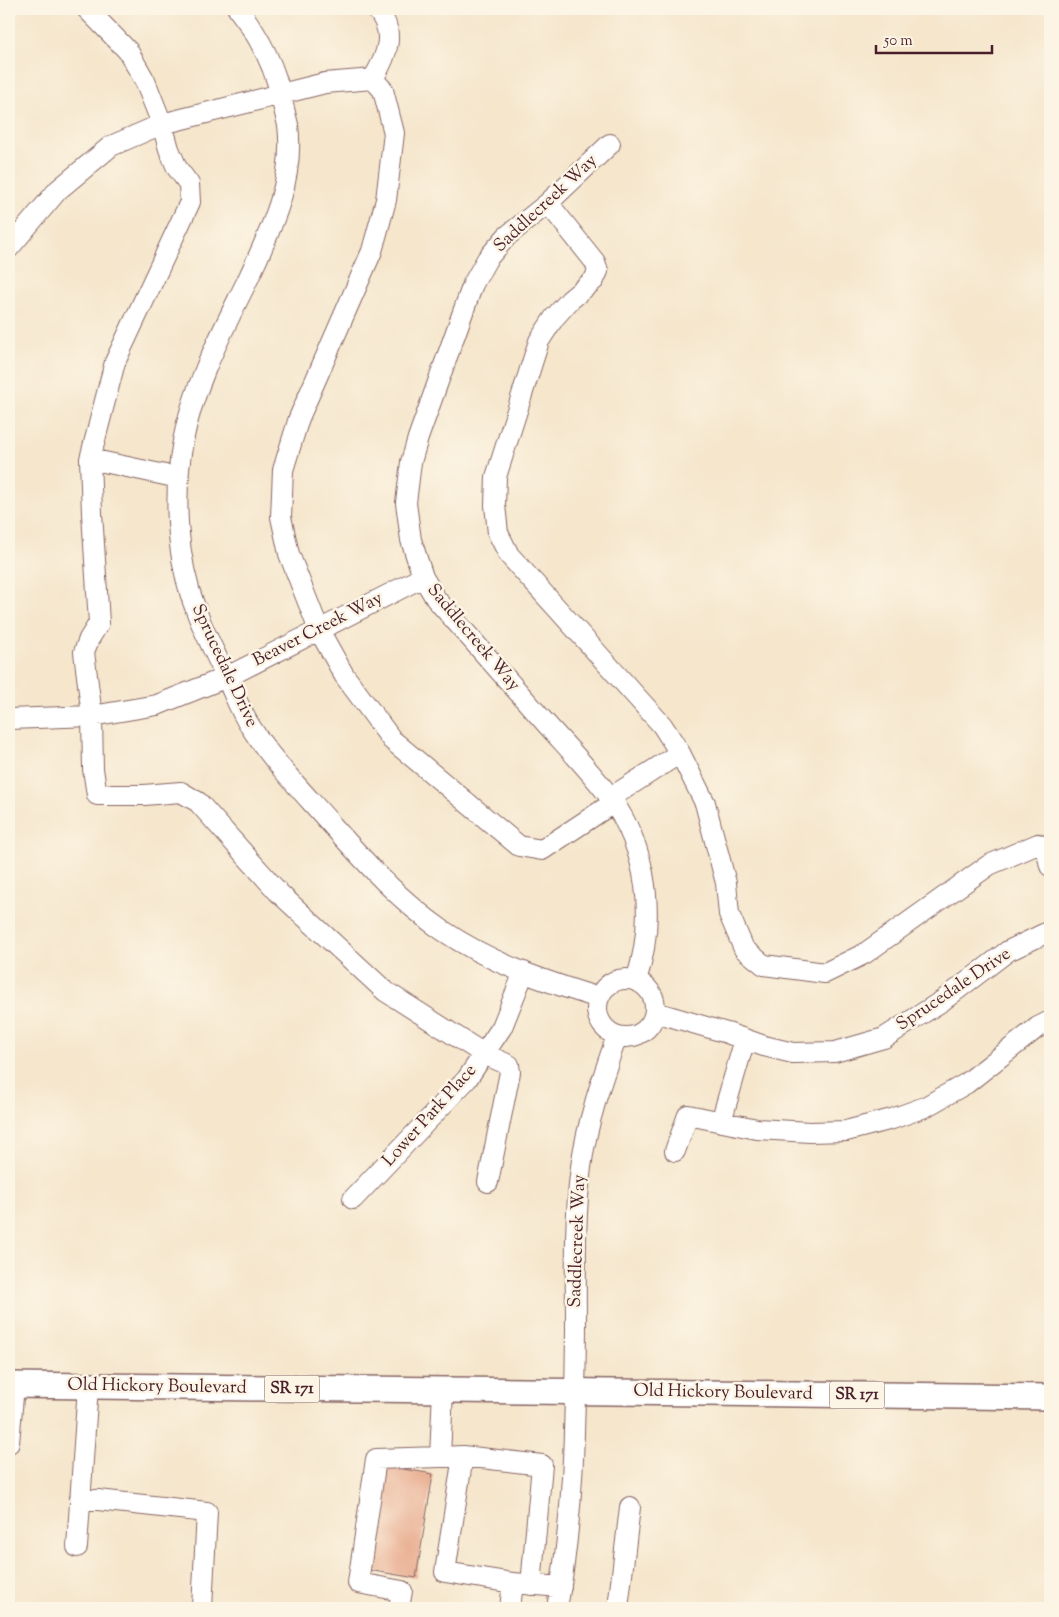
<svg xmlns="http://www.w3.org/2000/svg" width="1059" height="1617" font-family="'Sorts Mill Goudy',serif">
<style>
.building{fill:#e7a789}
.lines{fill:none;stroke-linecap:round;stroke-linejoin:round}
.minor-casing{stroke:#866563;stroke-width:22}
.major-casing{stroke:#866563;stroke-width:28}
.minor{stroke:#fff;stroke-width:20}
.major{stroke:#fff;stroke-width:25}
.labels{text-anchor:middle;dominant-baseline:central;stroke-width:5;stroke-linejoin:round;paint-order:stroke}
.shield{fill:#fcf5e5;stroke:#7f5f63;stroke-width:1}
.shield-label{font-size:16px;font-weight:bold;fill:#4a1f2b}
.street-label{font-size:18px;fill:#4a1f2b;stroke:#fcf5e5}
</style>
<rect width="100%" height="100%" fill="#fcf5e5"/>
<filter id="ink" filterUnits="userSpaceOnUse"><feTurbulence type="fractalNoise" baseFrequency=".02" numOctaves="2"/><feDisplacementMap in="SourceGraphic" scale="10" xChannelSelector="R" yChannelSelector="G"/><feConvolveMatrix kernelMatrix="1 2 1 2 8 2 1 2 1" color-interpolation-filters="sRGB"/></filter>
<filter id="wash" filterUnits="userSpaceOnUse"><feTurbulence type="fractalNoise" baseFrequency=".0096" numOctaves="4" result="noise"/><feDisplacementMap in="SourceGraphic" scale="20" xChannelSelector="R" yChannelSelector="G"/><feGaussianBlur stdDeviation="1.12" result="paint"/><feColorMatrix in="noise" values="0 0 0 0 0 0 0 0 0 0 0 0 0 0 0 0 0 1.4 0 .05"/><feComposite in="paint" operator="in"/></filter>
<g filter="url(#wash)">
<rect width="100%" height="100%" fill="#f5e6cc"/>
<g id="blocks">
<!-- building -->
<path class="building" d="M385 1466 433 1474 416 1578 368 1570Z"/>
</g>
</g>
<g filter="url(#ink)">
<use href="#blocks" fill-opacity="0" stroke="#866563" stroke-width="1"/>
<g class="lines">
<defs>
<path id="minor" d="M87 9 128 51 145 81 162 124 169 149 177 168 189 184 190 202 115 362 90 459 92 513 99 623 89 639 84 652 92 716 93 769 97 795H144L181 792 198 802 279 893 385 991 484 1054 509 1065 510 1072 488 1182
M238 9C260 37 275 66 282 101 284 109 286 117 288 125 295 180 271 229 249 277 224 329 194 383 183 441 173 495 176 558 196 610 204 633 216 654 226 677 234 693 240 711 250 726 273 762 304 793 332 825 366 863 400 901 442 930 490 963 544 981 599 998
M373 79C387 56 397 31 376 9
M610 144 548 203 507 236 487 259 473 284 418 438 411 462 406 503 411 540 423 577 436 599C471 639 507 679 542 719 564 744 589 769 609 796 649 850 656 919 636 981
M548 203 595 262 598 271 594 280 570 300 554 318 539 341 496 477 495 505 498 533 509 555 662 725 680 753
M9 248 58 190 111 146 162 124 325 83 373 79 383 90 394 133 386 200 372 251 299 418 283 470 281 517 289 554 319 630 344 675 392 740 519 846 542 850 613 803
M90 459 179 478
M9 719 92 716 157 705 227 677 423 577
M610 798 680 753 705 803 726 883 729 914 744 949 764 965 825 973 864 954 989 865 1038 844 1047 852 1050 866
M597 1008a29 29 0 1 1 58 0a29 29 0 1 1-58 0Z
M655 1012 727 1033 764 1046 793 1053 835 1052 884 1038 942 1001 1008 951 1050 931
M721 1122 745 1039
M675 1151 688 1115 757 1129 810 1132 846 1131 892 1119 925 1107 967 1083 1038 1027 1050 1021
M353 1199 467 1079 502 1027 524 972
M9 1443 14 1385
M463 1456 542 1465 531 1585
M440 1457 463 1456 445 1572 513 1583
M80 1498 207 1512 202 1608
M77 1547 88 1386
M399 1608 402 1591 358 1583 376 1459 440 1457 443 1390
M510 1608 513 1583 561 1587
M557 1608C574 1516 575 1423 576 1329 576 1275 574 1221 581 1167 587 1122 602 1079 617 1036
M618 1608 630 1507"/>
<path id="major" d="M9 1385 1050 1397"/>
</defs>
<!-- minor casing -->
<use href="#minor" class="minor-casing"/>
<!-- major casing -->
<use href="#major" class="major-casing"/>
<!-- minor -->
<use href="#minor" class="minor"/>
<!-- major -->
<use href="#major" class="major"/>
</g>
</g>
<g class="labels">
<!-- shield labels -->
<g class="shield">
<rect x="264.5" y="1375.5" width="55" height="27" rx="4"/>
<rect x="829.5" y="1381.5" width="55" height="27" rx="4"/>
</g>
<g class="shield-label">
<text x="292" y="1389">SR 171</text>
<text x="857" y="1395">SR 171</text>
</g>
<!-- street labels -->
<g class="street-label">
<text transform="translate(546 204) rotate(-43)">Saddlecreek Way</text>
<text transform="translate(318 630) rotate(-27)">Beaver Creek Way</text>
<text transform="translate(473 638) rotate(50)">Saddlecreek Way</text>
<text transform="translate(224 666) rotate(65)">Sprucedale Drive</text>
<text transform="translate(954 990) rotate(-34)">Sprucedale Drive</text>
<text transform="translate(430 1116) rotate(-48)">Lower Park Place</text>
<text transform="translate(578 1241) rotate(-88)">Saddlecreek Way</text>
<text transform="translate(157 1387) rotate(1)">Old Hickory Boulevard</text>
<text transform="translate(723 1393) rotate(1)">Old Hickory Boulevard</text>
</g>
</g>
<!-- margin -->
<rect width="1059" height="1617" fill="none" stroke="#fcf5e5" stroke-width="30"/>
<!-- scale -->
<path d="M876 45v8h116v-8" fill="none" stroke="#4a1f2b" stroke-width="2.5"/>
<text x="884" y="45" font-size="15" fill="#4a1f2b" stroke="#fcf5e5" stroke-width="4" paint-order="stroke">50 m</text>
</svg>
